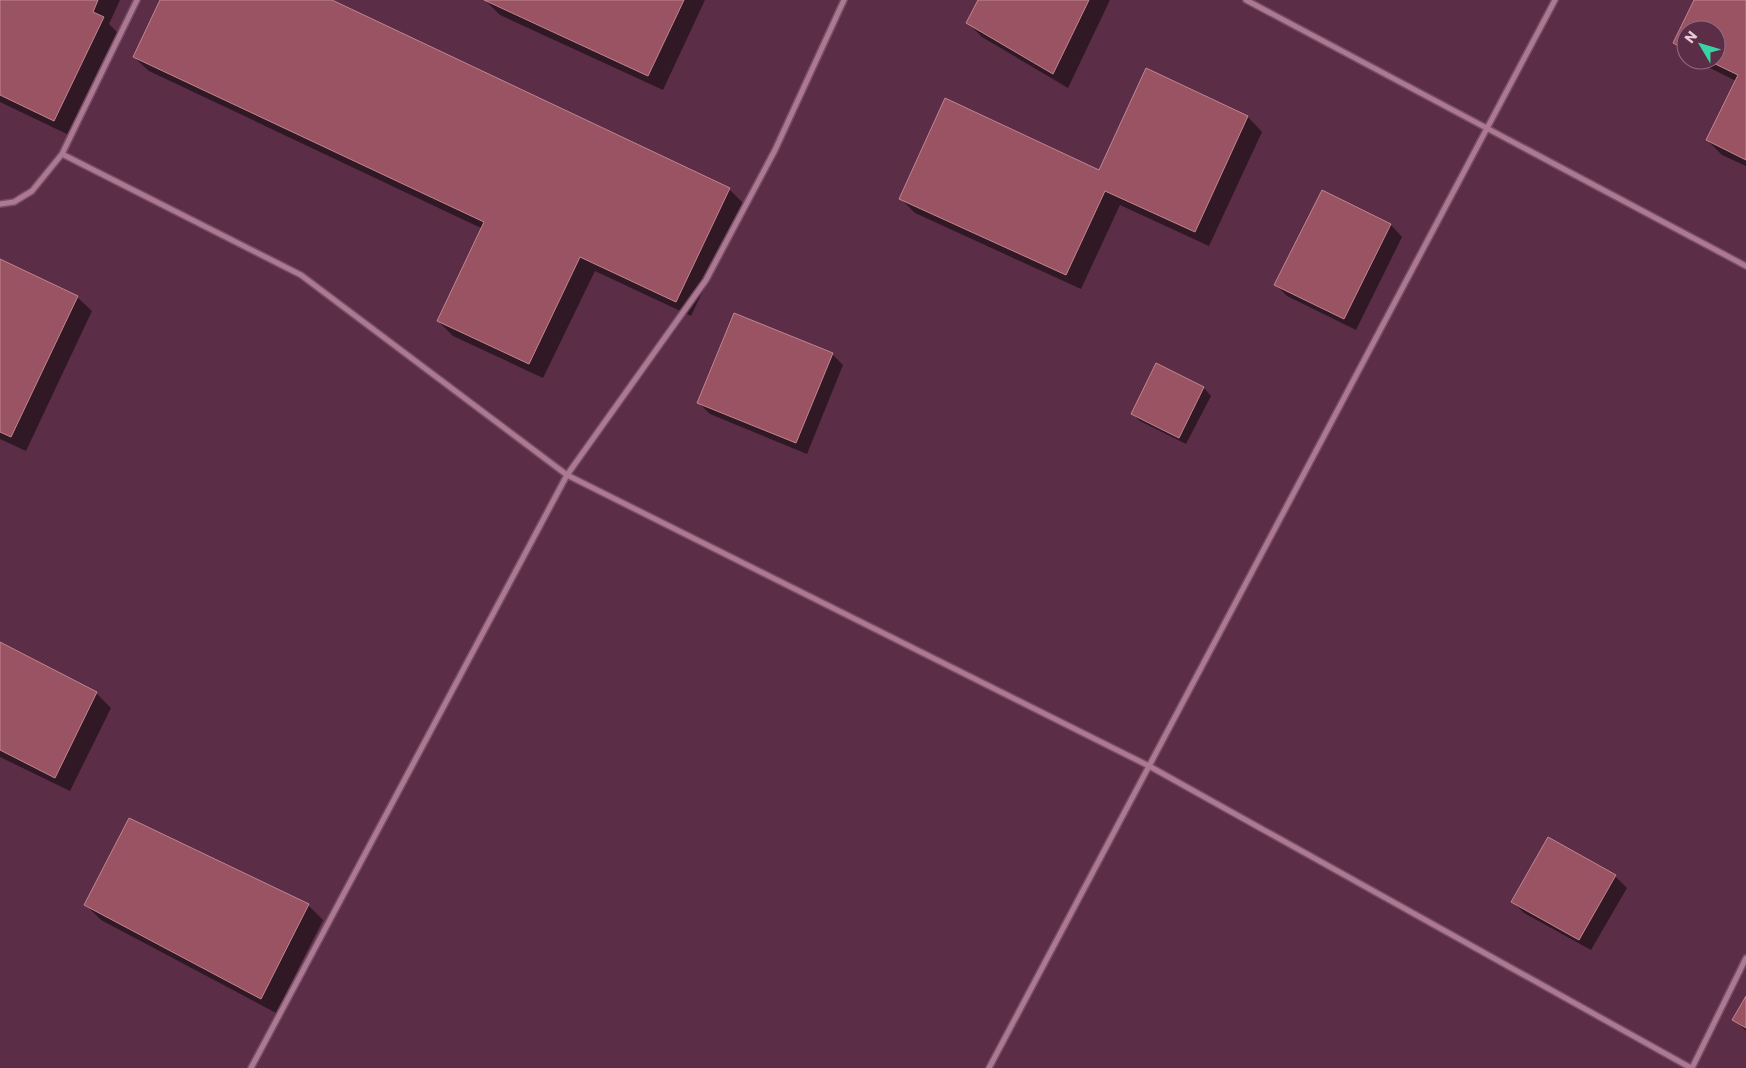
<svg xmlns="http://www.w3.org/2000/svg" width="1746" height="1068" font-family="Poppins,sans-serif">
<style>
.shadow{fill:#0007}
.building{fill:#9a5362;stroke:#c28590}
.lines{fill:none;stroke-linecap:round;stroke-linejoin:round}
.street-casing{stroke:#754e64;stroke-width:8}
.street{stroke:#ad7893;stroke-width:5}
</style>
<rect width="100%" height="100%" fill="#5c2d46"/>
<!-- shadow -->
<path class="shadow" d="M0 0H120L109 24 118 33 69 135 0 102Z
M161 0H329L729 189 744 204 691 316 595 271 543 378 453 336 438 321 483 229 149 71 134 57Z
M485 0H705L663 90 500 15Z
M980 0H1110L1068 88 982 37 968 23Z
M1696 0H1746V166L1722 155 1707 140 1736 81 1694 60H1716V30H1686V54L1675 43Z
M1146 70 1248 117 1262 132 1209 246 1120 205 1081 289 915 213 900 198 1100 171Z
M1322 191 1391 225 1402 237 1356 330 1287 296 1276 285Z
M0 260 77 297 92 311 26 451 0 439Z
M832 354 843 365 807 454 710 414 699 403Z
M1156 365 1204 388 1211 396 1186 444 1140 421 1132 414Z
M0 644 96 693 111 708 70 791 0 757Z
M1615 876 1627 888 1591 950 1524 913 1513 902Z
M86 905H308L323 920 276 1013 101 920Z
M1746 998V1031L1734 1019Z"/>
<!-- building -->
<path class="building" d="M0 0H98L93 12 104 17 54 121 0 95Z
M160 0H332L730 188 676 302 580 257 529 364 437 321 484 222 133 57Z
M484 0H684L648 76Z
M978 0H1089L1053 74 966 23Z
M1694 0H1746V160L1706 140 1738 75 1707 60H1716V30H1686V50L1673 43Z
M1146 68 1248 116 1195 232 1105 191 1066 275 899 199 945 98 1099 170Z
M1322 190 1391 224 1344 319 1274 285Z
M0 259 78 296 11 437 0 432Z
M734 313 833 353 796 443 697 403Z
M1156 363 1204 387 1179 438 1131 414Z
M0 642 97 692 55 778 0 750Z
M129 818 309 904 261 999 84 905Z
M1548 837 1616 875 1579 940 1511 902Z
M1746 996V1028L1732 1020Z"/>
<g class="lines">
<defs>
<path id="street" d="M1246 0 1746 266
M62 154 301 275 567 475 1149 766 1691 1068
M0 204 14 202 32 191 62 154 137 0
M251 1068 567 475 706 280 775 150 844 0
M989 1068 1555 0
M1692 1068 1746 958"/>
</defs>
<!-- street casing -->
<use href="#street" class="street-casing"/>
<!-- street -->
<use href="#street" class="street"/>
</g>
<!-- north arrow -->
<g transform="translate(1701 45) rotate(308)"><circle r="24" fill="#5c2d46" stroke="#946c80"/>
<path d="M0-4L9 19L0 12L-9 19Z" fill="#39d4a5"/>
<text y="-8" font-size="14" font-weight="bold" text-anchor="middle" fill="#e8cbd8">N</text>
</g>
</svg>
